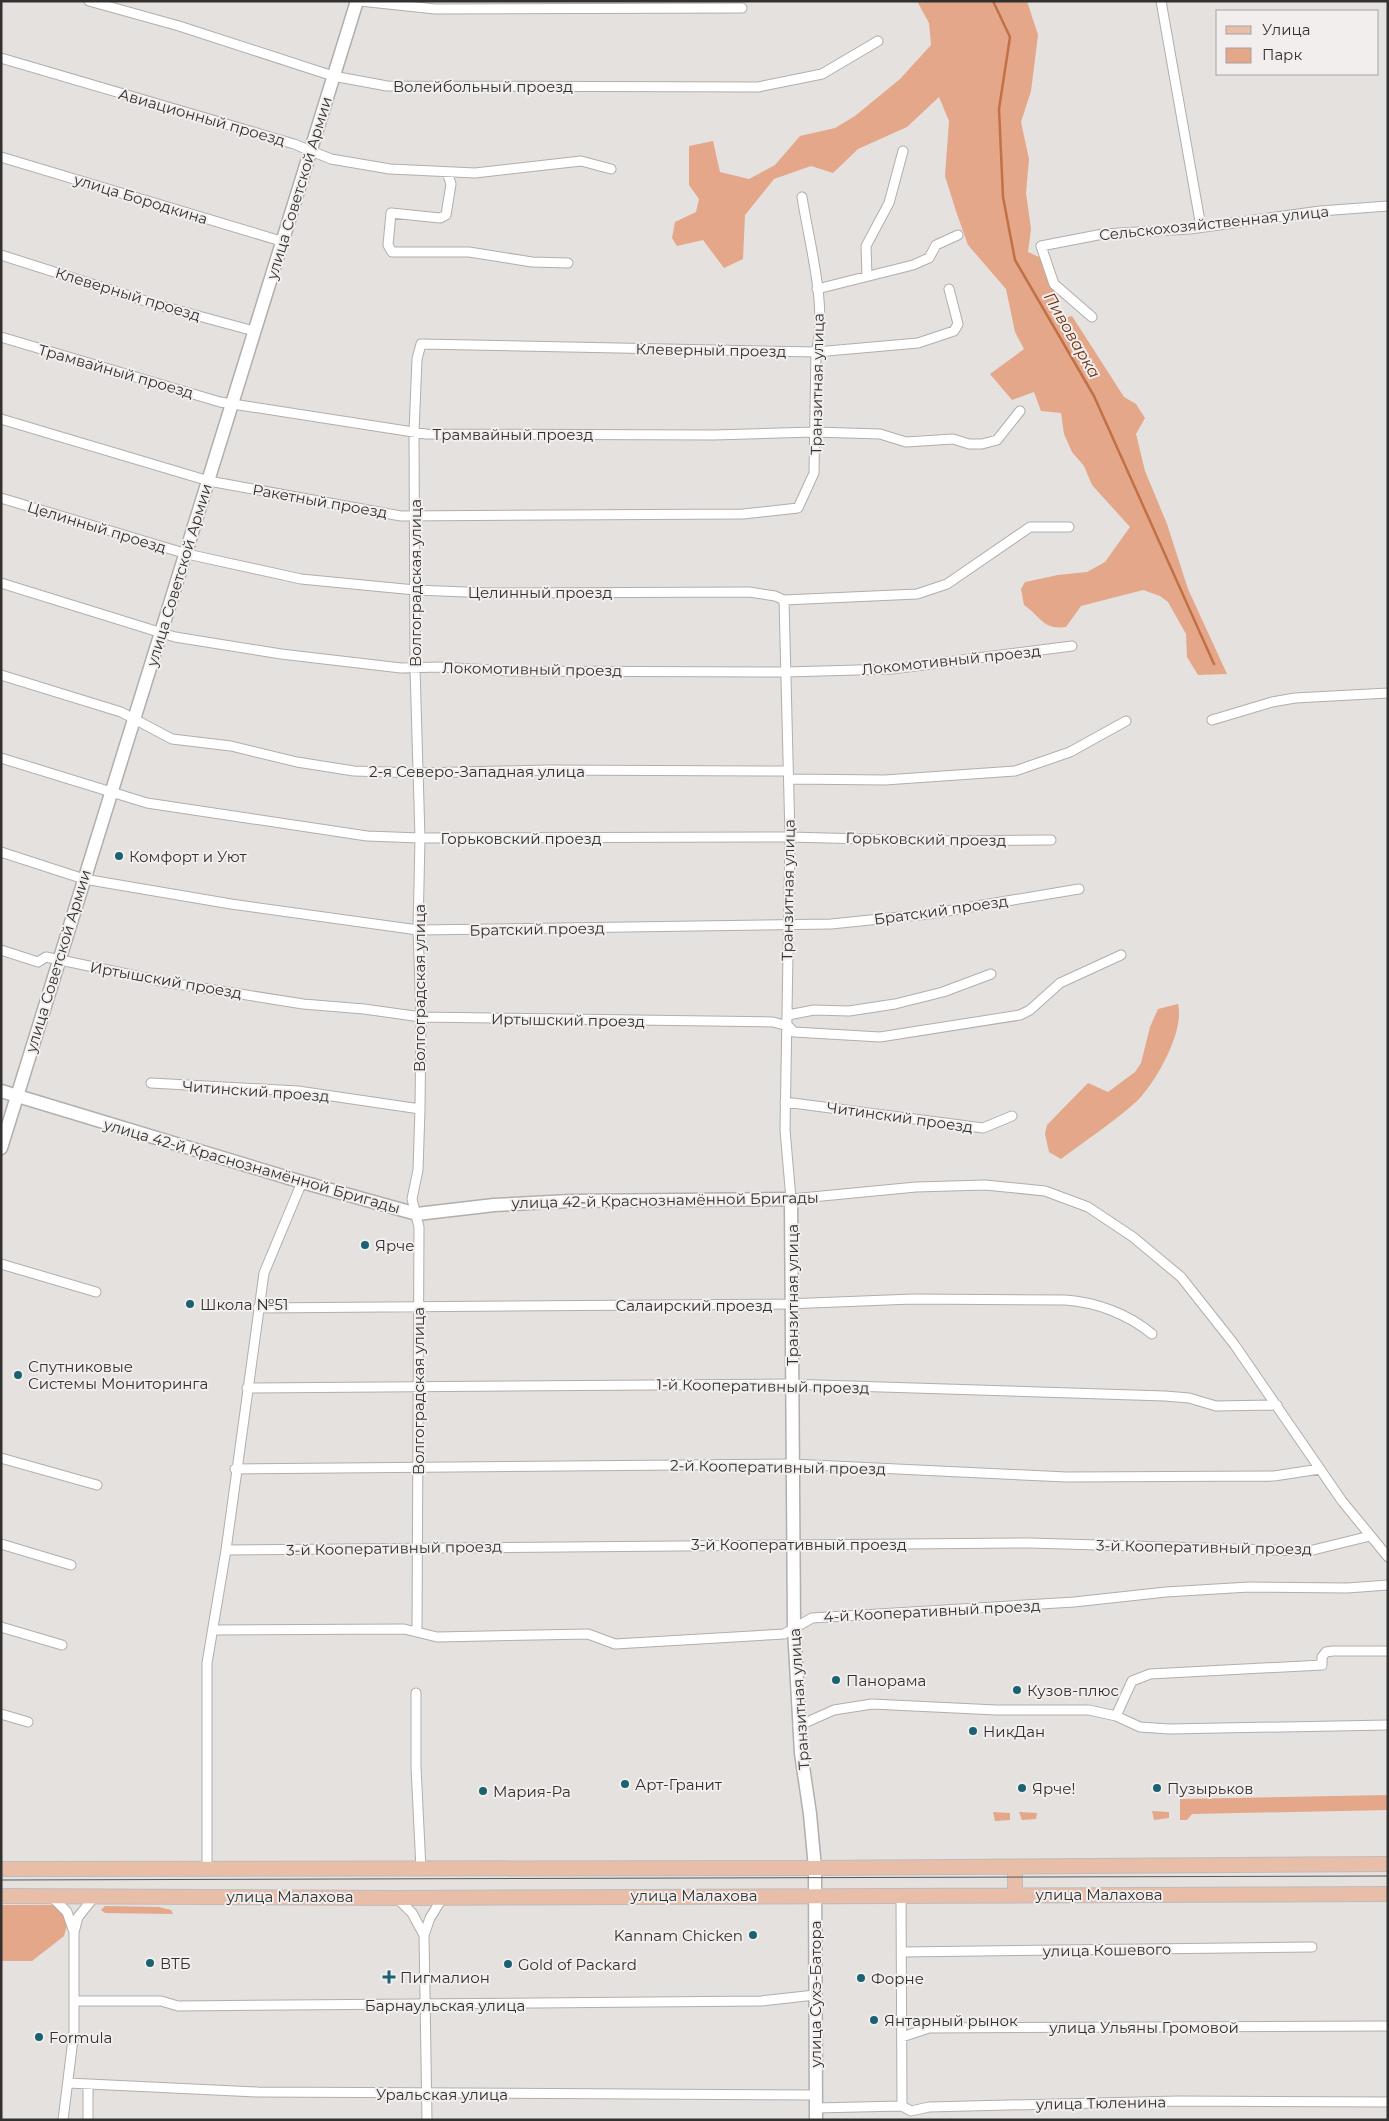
<svg xmlns="http://www.w3.org/2000/svg" width="1389" height="2121" font-family="Montserrat,sans-serif">
<style>
.green{fill:#e4a789}
.lines{fill:none;stroke-linecap:round;stroke-linejoin:round}
.stream{stroke:#c27146;stroke-width:2.5}
.street-casing{stroke:#b1aeac;stroke-width:11}
.secondary-casing{stroke:#b1aeac;stroke-width:15}
.primary-casing{stroke:#bdbdbd;stroke-width:16}
.street{stroke:#fff;stroke-width:9}
.secondary{stroke:#fff;stroke-width:12}
.primary{stroke:#e8bea9;stroke-width:14}
.tram{stroke:#585756;stroke-width:1}
.poi-dot{fill:#1a6171;stroke:#f2eeed;stroke-width:2}
.labels{text-anchor:middle;dominant-baseline:central;stroke-width:4;stroke-linejoin:round;paint-order:stroke}
.street-label{font-size:15px;fill:#323130;stroke:#f2eeed}
.poi-label{font-size:15px;fill:#323130;stroke:#f2eeed;text-anchor:start}
.water-label{font-size:16px;font-style:italic;fill:#693314;stroke:#f2eeed}
</style>
<rect width="100%" height="100%" fill="#e4e1df"/>
<!-- green -->
<path class="green" d="M917 1H1027L1038 35 1031 91 1021 122 1029 159 1026 193 1031 229 1028 252 1039 257 1057 277 1054 294 1059 319 1072 316 1124 397 1136 404 1145 418 1136 434 1145 471 1167 524 1188 589 1227 674 1198 675 1187 657 1186 634 1168 602 1160 596 1143 590 1081 606 1066 627C1043 630 1041 617 1024 605L1021 589 1025 582 1058 575 1087 572 1105 562 1130 527 1092 485 1084 466 1072 452 1064 434 1061 413 1041 411 1034 392 1012 400 990 374 1024 349 1015 332 1006 289 968 245 956 211 945 176 949 121 939 97 907 127 858 149 833 173 811 166 774 179 745 215 743 259 724 268 703 240 677 246 672 238 675 222 696 212 699 199 689 185V146L713 141 720 172 749 179 775 165 800 136 835 128 855 116 900 79 931 45 929 23Z
M1178 1004C1185 1031 1156 1082 1137 1101 1114 1122 1086 1140 1061 1159L1049 1152 1045 1134 1047 1125 1088 1083 1108 1092 1135 1072 1141 1063 1150 1027 1158 1009Z
M1388 1795V1810L1192 1814 1187 1820H1180V1799Z
M1152 1811 1169 1812V1818L1154 1820Z
M993 1812 1010 1813V1820L995 1821Z
M1019 1812 1037 1813 1036 1819 1022 1820Z
M1 1905H53L65 1915 68 1922 64 1936 32 1961H1Z
M105 1906 159 1907 171 1910 173 1914 105 1913 101 1910Z"/>
<g class="lines">
<!-- stream -->
<path class="stream" d="M993 1 1010 37 999 109 1003 197 1015 260 1094 396 1214 664"/>
<defs>
<path id="street" d="M89 1 179 26 333 76 387 86 758 87 822 74 878 41
M360 1 435 9 742 8
M1161 1 1201 227
M1 58 294 144 331 159 390 169 475 173 581 161 611 169
M1 157 281 241
M447 172 451 184 446 215 440 218 391 213 388 245 392 252H469L532 262 568 263
M1 255 158 305 254 331
M867 276 866 246 889 203 903 151
M817 289 913 265 929 258 936 245 958 235
M1092 317 1054 284 1041 246 1103 234 1190 229 1320 211 1388 206
M1 337 220 402 426 434 714 435 814 432 880 434 906 442 953 439 969 444H982L997 440 1020 411
M1 419 209 481 401 516 743 514 798 508 814 473 816 352C828 308 809 243 802 197
M1 498 187 554 301 579 415 590 491 593 749 592 775 596 784 600 917 594 947 584 1030 527H1069
M1 583 175 637 281 654 401 668 440 667 510 671 786 672 892 669 1072 646
M784 600 790 837 785 1130 791 1199 916 1187 985 1185 1045 1191 1088 1207 1133 1237 1181 1277 1234 1344 1342 1501 1388 1557
M1 675 121 712 172 739 231 746 297 762 354 771 419 773 546 770 788 771
M1212 720 1272 702 1295 698 1388 693
M1 758 147 803 367 836 420 838 790 837 937 841 1051 840
M789 779 885 780 1015 771 1070 752 1126 721
M1 852 84 879 231 904 418 930 831 924 929 914 1079 889
M1 950 38 962 46 957 165 982 303 1004 364 1009 421 1017 773 1022 788 1026 794 1032 880 1037 1020 1015 1030 1010 1060 983 1121 955
M788 1015 814 1010 849 1011 895 1004 943 992 991 974
M151 1083 298 1091 420 1109
M785 1102 983 1128 1012 1116
M1 1264 96 1292
M258 1308 786 1304 913 1299 1065 1300C1096 1302 1128 1314 1152 1334
M247 1388 786 1384 1165 1396 1189 1398 1216 1406 1277 1405
M1 1458 97 1485
M235 1469 792 1464 1066 1477 1274 1476 1320 1469
M1 1544 71 1565
M226 1550 1029 1543 1309 1551 1370 1536
M1 1627 62 1645
M214 1630 404 1629 437 1637 588 1634 615 1644 784 1634 812 1618 1074 1602 1166 1592 1249 1587 1347 1588 1388 1585
M417 1631 419 1227 412 1199 418 1170 420 1109 421 1017 418 930 420 838 415 668 414 432 417 359 421 344 816 352 918 343 954 331 958 324 949 289
M416 1693V1767L421 1869
M1 1714 28 1722
M1116 1716 1140 1727 1169 1729 1388 1725
M798 1726 834 1710 872 1704 996 1710H1089L1116 1716 1132 1681 1150 1674 1322 1665V1657L1326 1652 1333 1651H1388
M207 1869V1663L226 1550 264 1273 302 1182
M901 1895 902 2106
M51 1896 67 1912 74 1932V2031L63 2120
M397 1898 412 1913 424 1935
M74 1932 78 1917 95 1896
M902 1952 1312 1947
M75 2001H161L178 2006 761 2001 815 1995
M902 2037 929 2028 1388 2026
M68 2083 258 2092 816 2095
M88 2085V2120
M816 2108 902 2106 911 2111 929 2107 1178 2101 1388 2102
M427 2120 424 1935 430 1918 443 1897"/>
<path id="secondary" d="M1 1091 302 1182 417 1214 494 1205 570 1201 791 1199 794 1628 801 1753 810 1814 815 1868 816 2120
M1 1148 357 1"/>
<path id="primary" d="M1015 1867V1895
M1 1869 815 1868 1388 1864
M1 1896 397 1898 1388 1894"/>
</defs>
<!-- street casing -->
<use href="#street" class="street-casing"/>
<!-- secondary casing -->
<use href="#secondary" class="secondary-casing"/>
<!-- primary casing -->
<use href="#primary" class="primary-casing"/>
<!-- street -->
<use href="#street" class="street"/>
<!-- secondary -->
<use href="#secondary" class="secondary"/>
<!-- primary -->
<use href="#primary" class="primary"/>
<!-- tram -->
<path class="tram" d="M1 1880 1388 1876"/>
</g>
<!-- markers -->
<g class="poi-dot">
<circle cx="119" cy="856" r="5"/>
<circle cx="365" cy="1245" r="5"/>
<circle cx="190" cy="1304" r="5"/>
<circle cx="18" cy="1375" r="5"/>
<circle cx="836" cy="1680" r="5"/>
<circle cx="1017" cy="1690" r="5"/>
<circle cx="973" cy="1731" r="5"/>
<circle cx="625" cy="1784" r="5"/>
<circle cx="1022" cy="1788" r="5"/>
<circle cx="1157" cy="1788" r="5"/>
<circle cx="483" cy="1791" r="5"/>
<circle cx="753" cy="1935" r="5"/>
<circle cx="150" cy="1963" r="5"/>
<circle cx="508" cy="1964" r="5"/>
<path d="M386.5 1969.5h5v5h5v5h-5v5h-5v-5h-5v-5h5z"/>
<circle cx="861" cy="1978" r="5"/>
<circle cx="874" cy="2020" r="5"/>
<circle cx="39" cy="2037" r="5"/>
</g>
<g class="labels">
<!-- street labels -->
<g class="street-label">
<text x="483" y="86">Волейбольный проезд</text>
<text transform="translate(202 117) rotate(16)">Авиационный проезд</text>
<text transform="translate(299 188) rotate(-73)">улица Советской Армии</text>
<text transform="translate(141 199) rotate(17)">улица Бородкина</text>
<text transform="translate(1214 223) rotate(-6)">Сельскохозяйственная улица</text>
<text transform="translate(128 294) rotate(17)">Клеверный проезд</text>
<text transform="translate(711 350) rotate(1)">Клеверный проезд</text>
<text transform="translate(116 371) rotate(16)">Трамвайный проезд</text>
<text transform="translate(817 384) rotate(-89)">Транзитная улица</text>
<text x="513" y="434">Трамвайный проезд</text>
<text transform="translate(320 501) rotate(10)">Ракетный проезд</text>
<text transform="translate(97 527) rotate(17)">Целинный проезд</text>
<text transform="translate(179 575) rotate(-73)">улица Советской Армии</text>
<text transform="translate(415 583) rotate(-90)">Волгоградская улица</text>
<text x="540" y="592">Целинный проезд</text>
<text transform="translate(951 660) rotate(-6)">Локомотивный проезд</text>
<text transform="translate(532 669) rotate(1)">Локомотивный проезд</text>
<text x="477" y="771">2-я Северо-Западная улица</text>
<text x="521" y="838">Горьковский проезд</text>
<text transform="translate(926 839) rotate(1)">Горьковский проезд</text>
<text transform="translate(788 890) rotate(-89)">Транзитная улица</text>
<text transform="translate(941 910) rotate(-8)">Братский проезд</text>
<text transform="translate(537 929) rotate(-1)">Братский проезд</text>
<text transform="translate(58 961) rotate(-73)">улица Советской Армии</text>
<text transform="translate(166 980) rotate(10)">Иртышский проезд</text>
<text transform="translate(419 988) rotate(-90)">Волгоградская улица</text>
<text transform="translate(568 1020) rotate(1)">Иртышский проезд</text>
<text transform="translate(256 1091) rotate(4)">Читинский проезд</text>
<text transform="translate(900 1117) rotate(8)">Читинский проезд</text>
<text transform="translate(252 1166) rotate(16)">улица 42-й Краснознамённой Бригады</text>
<text transform="translate(665 1200) rotate(-1)">улица 42-й Краснознамённой Бригады</text>
<text transform="translate(792 1295) rotate(-90)">Транзитная улица</text>
<text x="694" y="1305">Салаирский проезд</text>
<text transform="translate(763 1386) rotate(1)">1-й Кооперативный проезд</text>
<text transform="translate(418 1391) rotate(-90)">Волгоградская улица</text>
<text transform="translate(778 1467) rotate(1)">2-й Кооперативный проезд</text>
<text x="799" y="1544">3-й Кооперативный проезд</text>
<text transform="translate(1204 1547) rotate(1)">3-й Кооперативный проезд</text>
<text transform="translate(394 1548) rotate(-1)">3-й Кооперативный проезд</text>
<text transform="translate(932 1611) rotate(-3)">4-й Кооперативный проезд</text>
<text transform="translate(799 1699) rotate(-94)">Транзитная улица</text>
<text x="1099" y="1894">улица Малахова</text>
<text x="694" y="1895">улица Малахова</text>
<text x="290" y="1896">улица Малахова</text>
<text transform="translate(1107 1950) rotate(-1)">улица Кошевого</text>
<text transform="translate(815 1994) rotate(-90)">улица Сухэ-Батора</text>
<text x="445" y="2005">Барнаульская улица</text>
<text x="1144" y="2027">улица Ульяны Громовой</text>
<text x="442" y="2094">Уральская улица</text>
<text transform="translate(1101 2103) rotate(-1)">улица Тюленина</text>
</g>
<!-- poi labels -->
<g class="poi-label">
<text x="129" y="856">Комфорт и Уют</text>
<text x="375" y="1245">Ярче</text>
<text x="200" y="1304">Школа №51</text>
<text x="28" y="1366">Спутниковые<tspan x="28" dy="17">Системы Мониторинга</tspan></text>
<text x="846" y="1680">Панорама</text>
<text x="1027" y="1690">Кузов-плюс</text>
<text x="983" y="1731">НикДан</text>
<text x="635" y="1784">Арт-Гранит</text>
<text x="1032" y="1788">Ярче!</text>
<text x="1167" y="1788">Пузырьков</text>
<text x="493" y="1791">Мария-Ра</text>
<text x="743" y="1935" text-anchor="end">Kannam Chicken</text>
<text x="160" y="1963">ВТБ</text>
<text x="518" y="1964">Gold of Packard</text>
<text x="400" y="1977">Пигмалион</text>
<text x="871" y="1978">Форне</text>
<text x="884" y="2020">Янтарный рынок</text>
<text x="49" y="2037">Formula</text>
</g>
<!-- water labels -->
<g class="water-label">
<text transform="translate(1072 335) rotate(60)">Пивоварка</text>
</g>
</g>
<!-- border -->
<rect width="1389" height="2121" fill="none" stroke="#323130" stroke-width="5"/>
<!-- legend -->
<rect x="1216" y="10" width="162" height="65" fill="#f2eeed" stroke="#a5a2a1"/>
<rect x="1226" y="26" width="25" height="8" fill="#e8bea9" stroke="#a5a2a1"/>
<text x="1262" y="35" font-size="15" fill="#323130">Улица</text>
<rect x="1226" y="48" width="25" height="15" fill="#e4a789" stroke="#a5a2a1"/>
<text x="1262" y="60" font-size="15" fill="#323130">Парк</text>
</svg>
